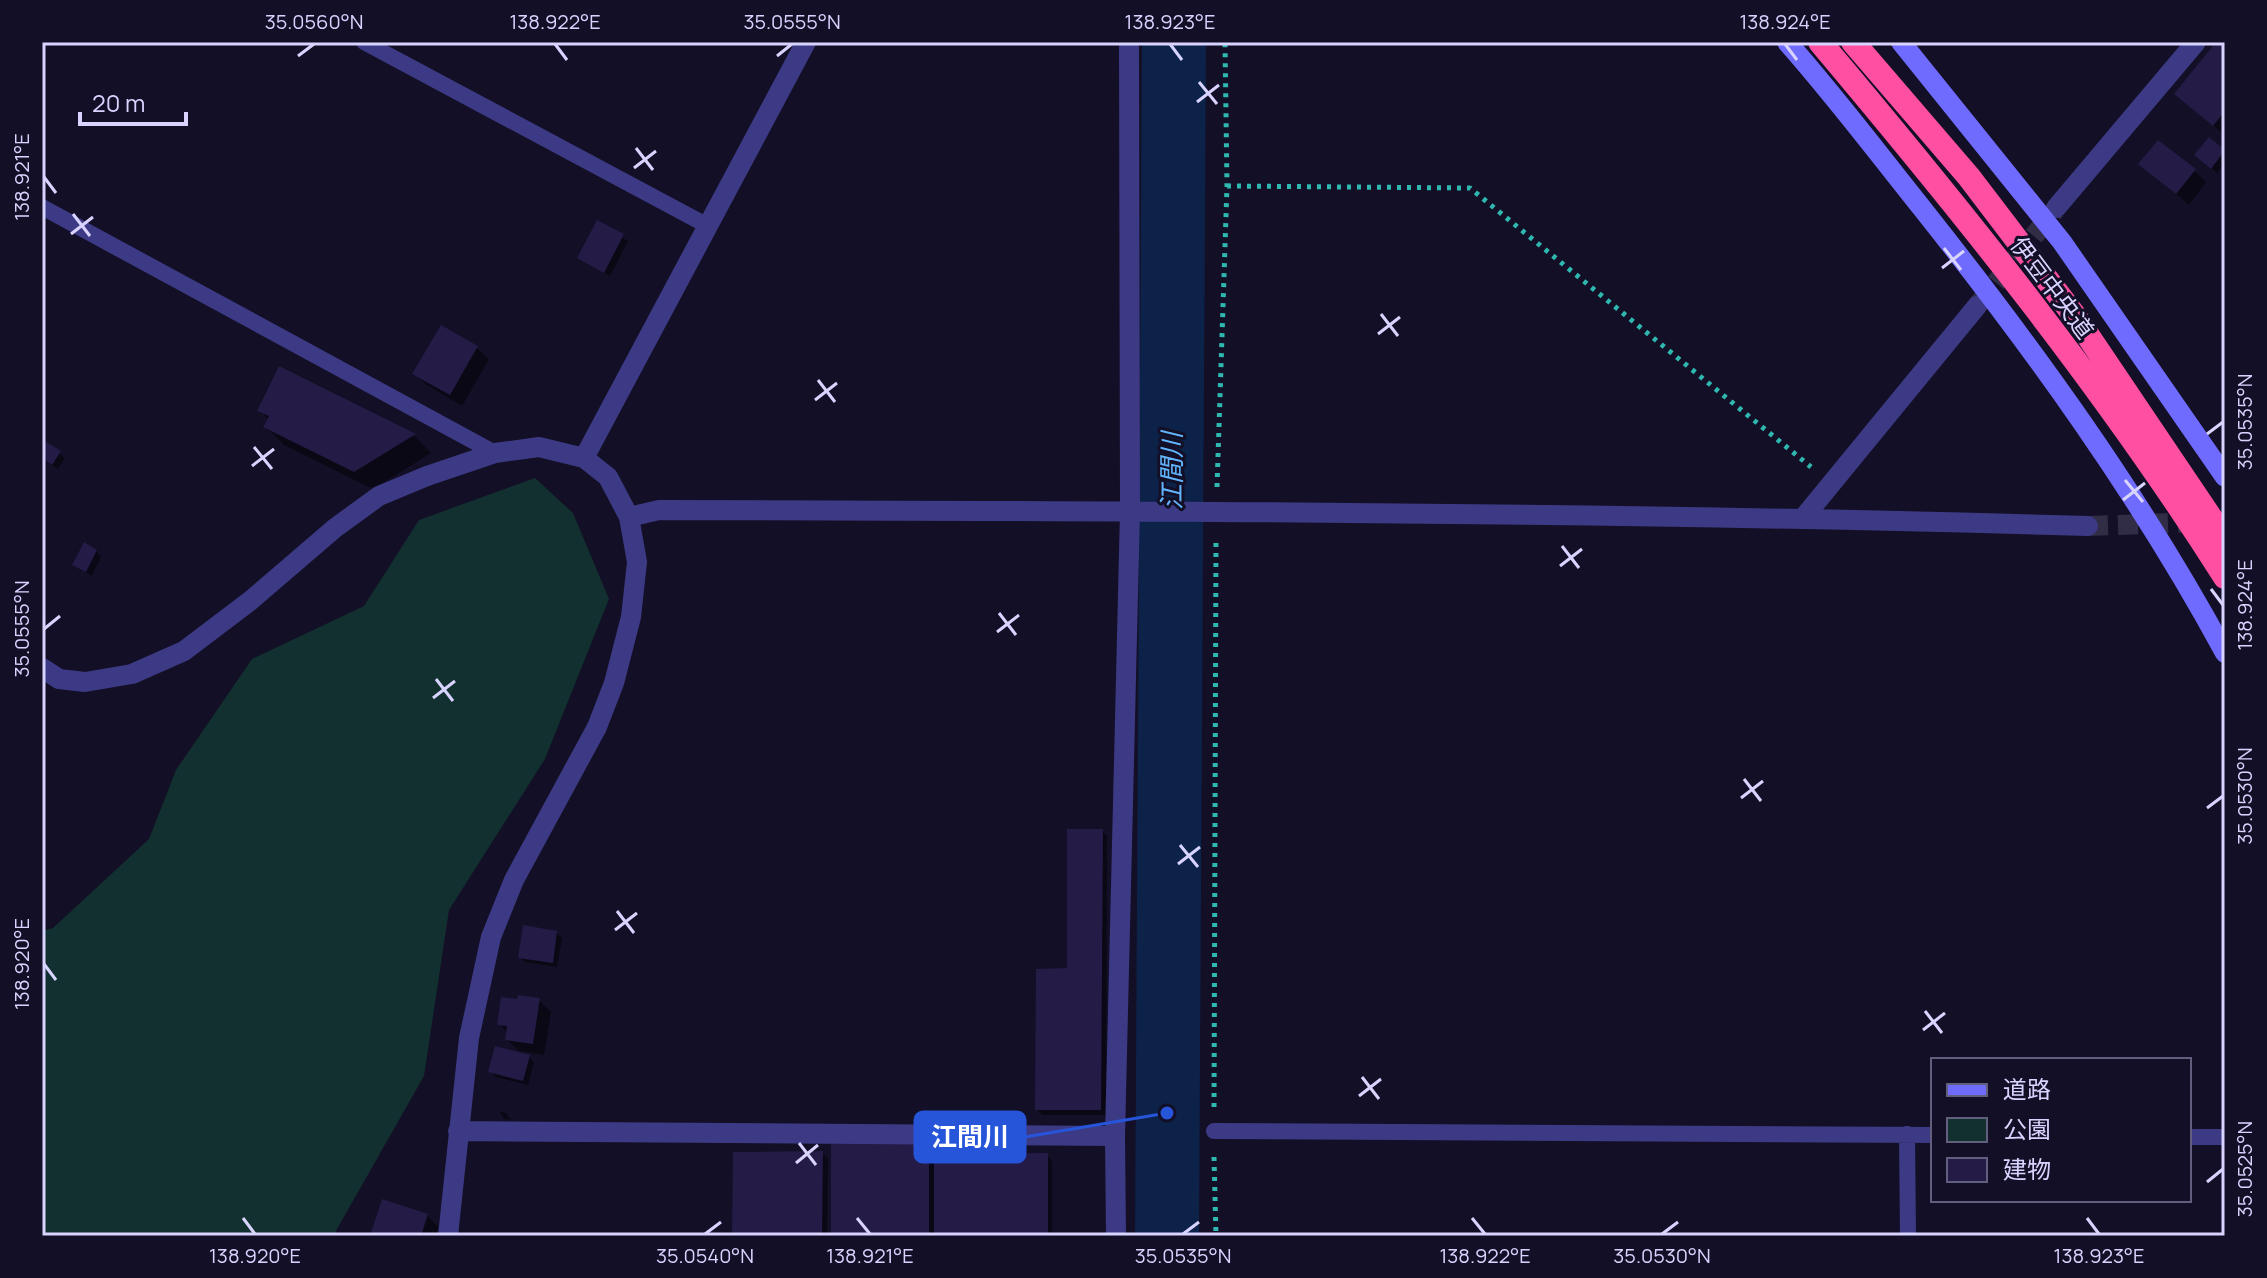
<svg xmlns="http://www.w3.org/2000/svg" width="2267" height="1278" font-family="Manrope,'Noto Sans JP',sans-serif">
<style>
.green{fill:#12302f}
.shadow{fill:#0007}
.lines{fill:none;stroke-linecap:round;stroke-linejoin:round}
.river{stroke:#0c2248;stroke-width:64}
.building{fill:#241b47}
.minor-tunnel{stroke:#312d47;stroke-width:20;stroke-dasharray:20 10;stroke-linecap:butt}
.path{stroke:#2fb8b0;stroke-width:5;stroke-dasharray:4 6;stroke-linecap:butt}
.service{stroke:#3d3a85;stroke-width:16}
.minor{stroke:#3d3a85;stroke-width:20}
.secondary{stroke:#6f6bff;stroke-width:20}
.motorway{stroke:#ff4fa3;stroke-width:24}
.ticks{fill:none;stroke:#d9d4ff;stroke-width:3}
.labels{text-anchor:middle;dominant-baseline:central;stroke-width:6;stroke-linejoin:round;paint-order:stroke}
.street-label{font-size:24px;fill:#d9d4ff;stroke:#130f26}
.water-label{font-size:26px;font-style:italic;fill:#62b6ff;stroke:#130f26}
.leader{fill:none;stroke:#2655da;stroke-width:3}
.callout-dot{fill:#2655da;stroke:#130f26;stroke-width:3}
.callout{fill:#2655da;stroke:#2655da;stroke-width:3}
.callout-label{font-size:26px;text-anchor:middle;font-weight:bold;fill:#fff}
.neatline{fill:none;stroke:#d9d4ff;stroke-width:3}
.ticks-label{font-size:20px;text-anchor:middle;fill:#d9d4ff}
</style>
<rect width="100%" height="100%" fill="#130f26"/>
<!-- green -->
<path class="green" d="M535 478 573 513 609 599 545 759 449 910 424 1076 333 1236H42V931L53 928 149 839 176 770 252 659 364 606 419 520Z"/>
<!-- shadow -->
<path class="shadow" d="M2219 42H2225V135L2189 106Z
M2209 140 2225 153V162L2217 173 2202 161Z
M2141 164 2195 171 2206 182 2189 205Z
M598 223 628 241 610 276 579 258Z
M442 327 477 348 489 359 462 406 427 385 415 374Z
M280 369 414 436 431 453 373 489 284 445 266 427 269 420 260 410Z
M42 441 65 458 58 469 42 459Z
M96 551 101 557 92 576 74 565Z
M1102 831 1107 836 1106 1115H1042L1037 1109Z
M556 933 562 938 557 967 525 962 520 957Z
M539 1000 551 1012 544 1055 519 1051 507 1040 508 1033 499 1024Z
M529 1057 534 1063 528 1085 496 1077 491 1071Z
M499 1111 506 1113 511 1120 504 1119Z
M928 1146 933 1151V1156L1047 1155 1052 1161V1236H833Z
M822 1153 828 1159 827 1236H734Z
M427 1215 438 1227 436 1236H373Z"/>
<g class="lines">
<!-- river -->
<path class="river" d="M1167 1236 1174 42"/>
</g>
<!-- building -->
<path class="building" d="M2216 42H2225V111L2213 126 2174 94Z
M2209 137 2225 150 2211 169 2194 155Z
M2158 140 2196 169 2176 194 2138 164Z
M597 220 624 234 604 273 577 258Z
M441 325 478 346 450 395 412 374Z
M279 366 416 434 354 472 263 427 269 416 257 411Z
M42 439 61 451 52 465 42 458Z
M84 542 97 550 86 572 72 565Z
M1067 829H1103L1101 1110H1035L1036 969 1067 968Z
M523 925 557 931 553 963 518 958Z
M518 995 540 998 533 1044 505 1040 507 1026 497 1025 501 997 517 999Z
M495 1046 530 1055 523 1081 488 1072Z
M831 1144H929V1236H831Z
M823 1151 822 1236H732L733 1152Z
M1048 1153V1236H934V1154Z
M382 1199 428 1214 421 1236H370Z"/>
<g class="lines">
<!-- minor-tunnel -->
<path class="minor-tunnel" d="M1977 306 2055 210
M2088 526 2200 522"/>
<!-- path -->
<path class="path" d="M1227 186 1470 188 1811 467
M1217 487 1227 186 1225 42
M1214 1107 1216 537
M1214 1157 1216 1236"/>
<!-- service -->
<path class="service" d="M364 42 708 226
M42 207 495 453
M1214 1131 1933 1135
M1907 1134 1908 1236
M2189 1137H2225"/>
<!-- minor -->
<path class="minor" d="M2056 208 2196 42
M584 458 806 42
M629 517 659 510C1135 511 1612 512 2088 526
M1804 517 1977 306
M42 668 59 679 85 682 132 674 184 651 250 601 335 528 379 496 427 476 495 453 539 447 584 458 608 477 629 517 637 562 631 617 614 683 597 727 514 880 491 937 469 1038 448 1236
M458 1131 1115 1136
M1116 1236 1115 1136 1130 511 1129 42"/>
<!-- secondary -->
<path class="secondary" d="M1787 42C1834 95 1877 152 1921 207 2033 348 2139 494 2225 653
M1901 42 2062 242 2225 477"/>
<!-- motorway -->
<path class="motorway" d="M1820 42C1964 213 2105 388 2225 577
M1853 42 1969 177 2074 315 2225 539"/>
</g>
<!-- ticks -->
<path class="ticks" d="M555 44 567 60M1170 44 1182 60M1785 44 1797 60M298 56 314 44M777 56 792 44M1199 82 1217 104M1197 102 1219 85M636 148 653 170M634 168 656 151M44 177 56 193M73 214 90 236M71 234 93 217M1944 248 1961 270M1942 268 1964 251M1381 314 1398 336M1378 334 1400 317M818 380 835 402M815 400 837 383M2207 434 2223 422M254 447 272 469M252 466 274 449M2125 480 2143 502M2123 500 2145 483M1562 546 1579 568M1560 566 1582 549M2211 589 2223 605M999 613 1016 635M44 629 60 616M997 632 1019 615M436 679 453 701M433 698 455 681M1744 779 1761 801M1741 798 1763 781M2207 808 2223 796M1180 845 1198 867M1178 864 1200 847M617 911 634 933M615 930 637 913M44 964 56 980M1925 1011 1942 1033M1923 1030 1945 1013M1362 1077 1379 1099M1359 1096 1381 1079M799 1143 816 1165M796 1163 818 1145M2207 1182 2223 1169M243 1218 255 1234M857 1218 870 1234M1472 1218 1485 1234M2087 1218 2099 1234M705 1234 721 1222M1183 1234 1199 1222M1662 1234 1678 1222"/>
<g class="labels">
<!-- street labels -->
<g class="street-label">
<text transform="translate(2053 287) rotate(53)">伊豆中央道</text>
</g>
<!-- water labels -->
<g class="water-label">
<text transform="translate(1171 471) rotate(-90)">江間川</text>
</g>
</g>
<!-- callouts -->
<path class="leader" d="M1167 1113L1025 1137"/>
<circle class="callout-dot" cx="1167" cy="1113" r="8"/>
<rect class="callout" x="915" y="1112" width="110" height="50" rx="8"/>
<g class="callout-label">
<text x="970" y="1146">江間川</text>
</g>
<!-- border -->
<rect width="2267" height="1278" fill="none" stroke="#130f26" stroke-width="88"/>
<!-- legend -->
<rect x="1931" y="1058" width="260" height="144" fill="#130f26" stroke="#625e7d" stroke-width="2"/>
<rect x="1947" y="1084" width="40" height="12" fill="#6f6bff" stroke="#625e7d" stroke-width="2"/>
<text x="2003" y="1098" font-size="24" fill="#d9d4ff">道路</text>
<rect x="1947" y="1118" width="40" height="24" fill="#12302f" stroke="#625e7d" stroke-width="2"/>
<text x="2003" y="1138" font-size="24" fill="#d9d4ff">公園</text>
<rect x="1947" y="1158" width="40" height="24" fill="#241b47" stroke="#625e7d" stroke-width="2"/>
<text x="2003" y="1178" font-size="24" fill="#d9d4ff">建物</text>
<!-- scale -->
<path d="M80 112v12h106v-12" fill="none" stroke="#d9d4ff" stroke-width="4"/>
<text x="92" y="112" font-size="24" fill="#d9d4ff" stroke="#130f26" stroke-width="6" paint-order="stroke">20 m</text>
<rect x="44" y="44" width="2179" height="1190" class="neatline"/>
<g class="ticks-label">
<text x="314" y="29">35.0560°N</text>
<text x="555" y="29">138.922°E</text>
<text x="792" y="29">35.0555°N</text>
<text x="1170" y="29">138.923°E</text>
<text x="1785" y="29">138.924°E</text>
<text transform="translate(22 177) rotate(-90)" y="7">138.921°E</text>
<text transform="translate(2245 422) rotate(-90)" y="7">35.0535°N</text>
<text transform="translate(2245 605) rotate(-90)" y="7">138.924°E</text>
<text transform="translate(22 629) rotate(-90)" y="7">35.0555°N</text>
<text transform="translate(2245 796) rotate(-90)" y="7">35.0530°N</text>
<text transform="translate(22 964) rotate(-90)" y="7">138.920°E</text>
<text transform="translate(2245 1169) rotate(-90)" y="7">35.0525°N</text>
<text x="255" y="1263">138.920°E</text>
<text x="705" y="1263">35.0540°N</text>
<text x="870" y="1263">138.921°E</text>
<text x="1183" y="1263">35.0535°N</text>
<text x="1485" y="1263">138.922°E</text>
<text x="1662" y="1263">35.0530°N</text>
<text x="2099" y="1263">138.923°E</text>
</g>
</svg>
